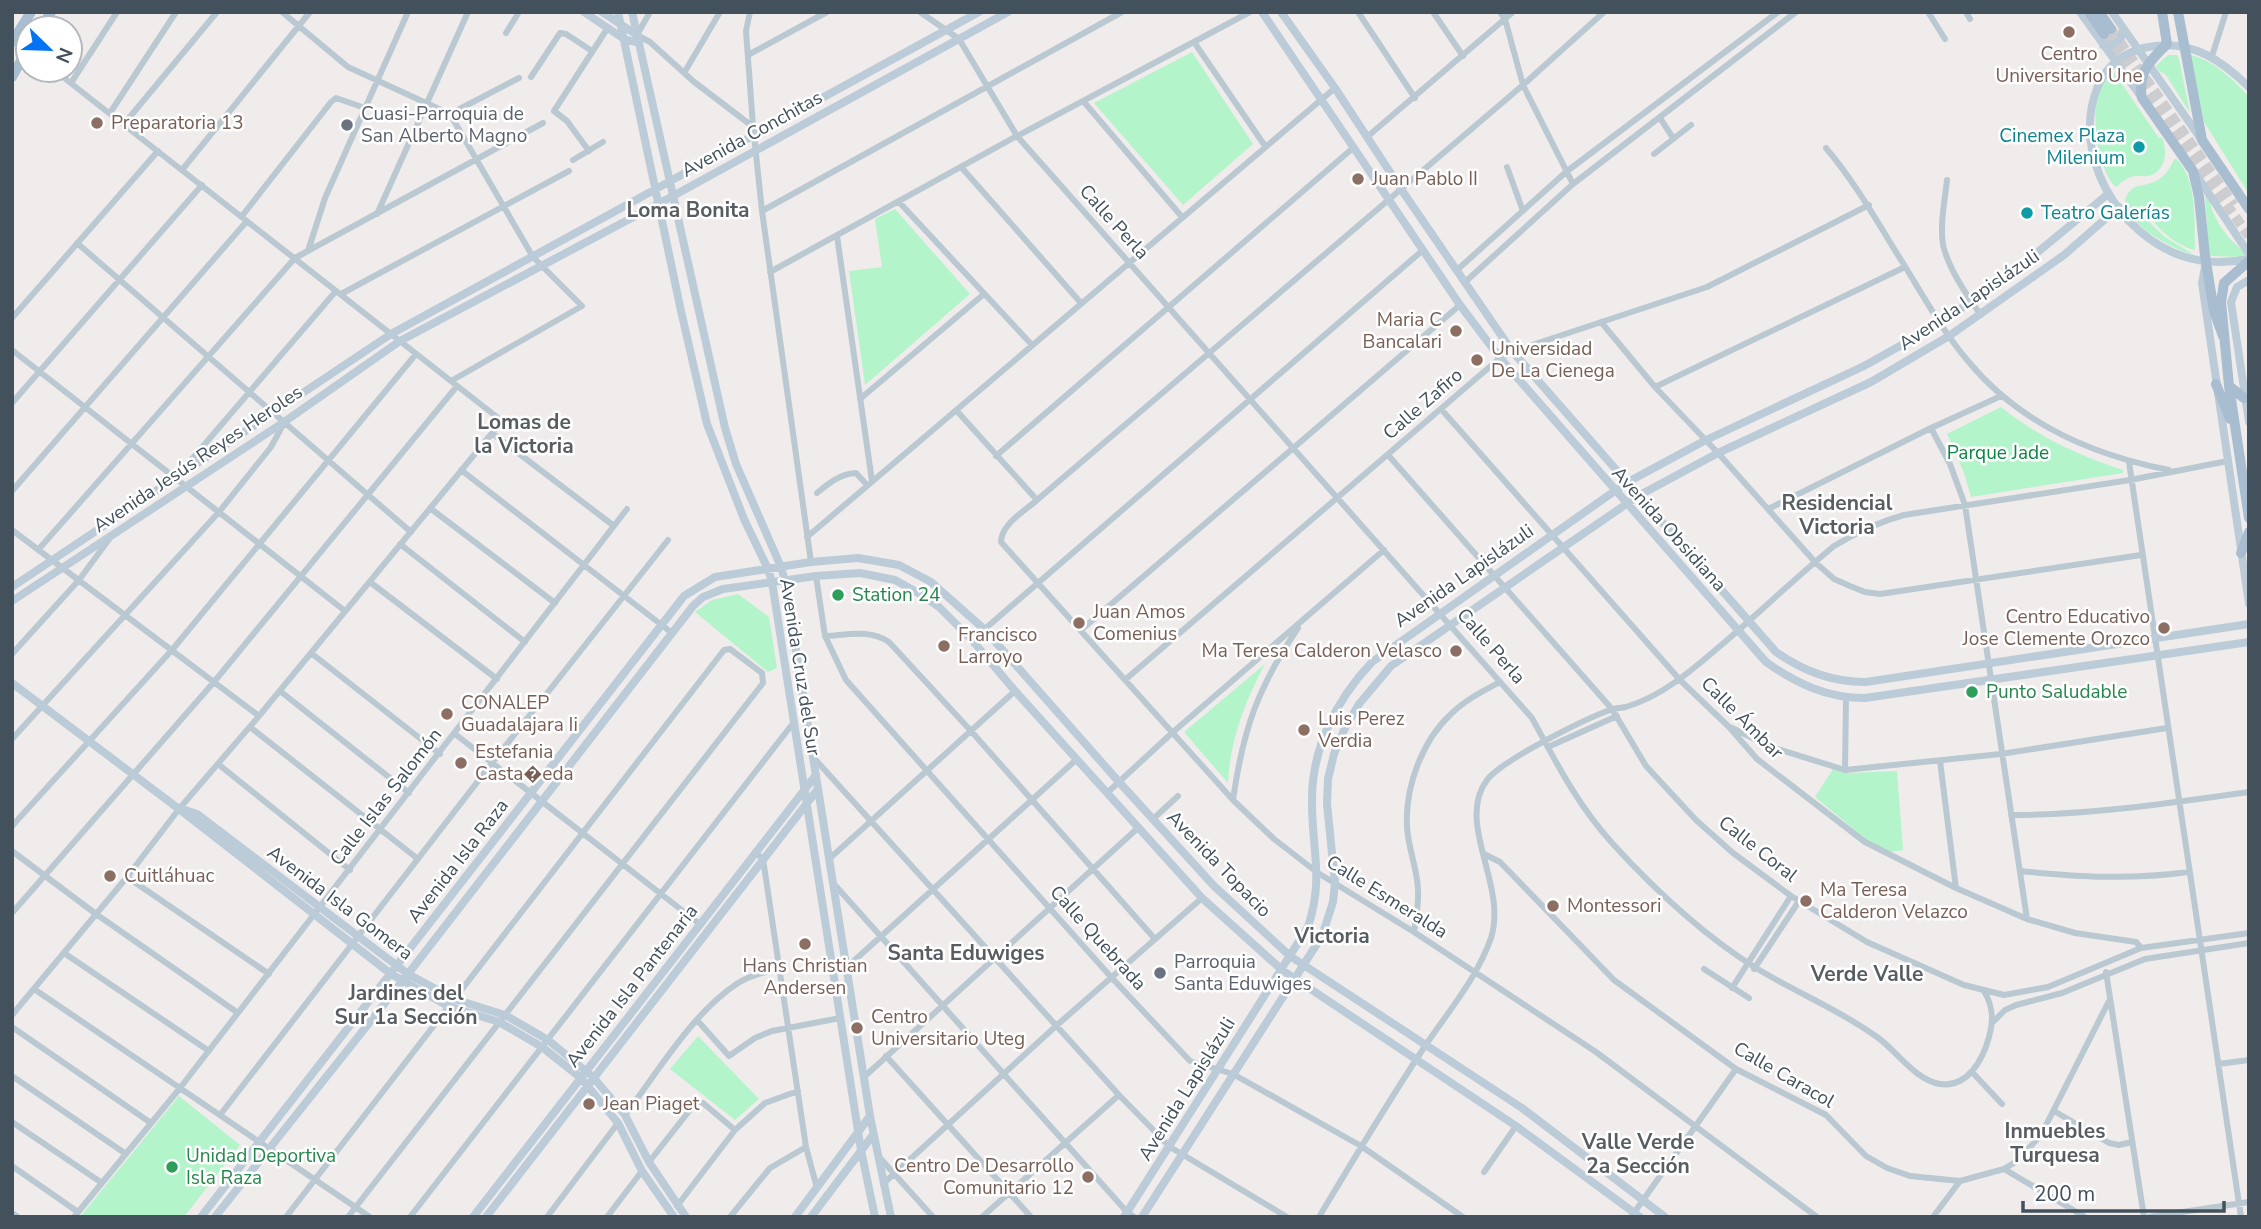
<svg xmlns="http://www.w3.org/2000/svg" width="2261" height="1229" font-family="'Nunito Sans',sans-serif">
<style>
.green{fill:#b4f4ca}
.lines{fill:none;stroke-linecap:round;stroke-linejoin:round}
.primary-tunnel{stroke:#cdcdcf;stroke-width:10;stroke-dasharray:10 5;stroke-linecap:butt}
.street{stroke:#bac8d1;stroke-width:6}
.secondary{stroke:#bccbd8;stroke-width:8}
.primary{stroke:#a8bdd0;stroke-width:10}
.education-dot{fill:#8d6e63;stroke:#fff;stroke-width:2.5}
.worship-dot{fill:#6b7280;stroke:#fff;stroke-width:2.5}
.culture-dot{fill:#0f9aa8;stroke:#fff;stroke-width:2.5}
.leisure-dot{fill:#2e9e5b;stroke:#fff;stroke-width:2.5}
.labels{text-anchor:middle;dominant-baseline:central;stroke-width:5;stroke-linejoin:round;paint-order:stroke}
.education-label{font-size:19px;fill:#785e54;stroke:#fff;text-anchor:start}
.worship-label{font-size:19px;fill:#5b616d;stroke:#fff;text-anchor:start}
.street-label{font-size:19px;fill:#42515c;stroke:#fff}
.culture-label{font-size:19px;fill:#0d838f;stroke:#fff;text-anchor:end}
.park-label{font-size:19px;fill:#0b8545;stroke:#fff}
.leisure-label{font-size:19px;fill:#27864d;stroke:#fff;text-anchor:start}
.neighbourhood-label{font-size:21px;font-weight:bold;fill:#585d62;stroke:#fff}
</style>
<rect width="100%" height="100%" fill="#f0ecec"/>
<!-- green -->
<path class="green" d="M1192 52 1253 144 1183 205 1094 103Z
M2168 55H2177L2179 59 2190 113 2166 75 2159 71 2156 66Z
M2190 55C2212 59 2234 80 2249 97V194L2204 122Z
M2113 71 2159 138H2162C2168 151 2166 172 2148 176 2142 177 2137 175 2131 177 2125 179 2121 183 2116 187 2095 169 2084 86 2113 71Z
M2174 159H2177C2198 183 2194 220 2195 250 2180 247 2161 233 2152 219L2149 222 2165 237 2194 255C2176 251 2103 214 2132 189 2136 185 2142 186 2147 184 2161 181 2169 172 2174 159Z
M2205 196C2211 200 2210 203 2212 210 2218 225 2231 243 2244 251L2246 254 2243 257 2209 256Z
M895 209 970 294 865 385 849 271 882 267 875 219Z
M2001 407C2037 436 2079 456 2123 470V473L1971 497 1964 473 1947 434Z
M738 594 769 617 777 668 768 672 695 612 712 600Z
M1265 664C1245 701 1230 740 1228 783L1184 732Z
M1833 769 1848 773 1897 771 1903 850 1891 852 1867 840 1815 797Z
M698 1036 759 1099 735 1120 670 1069Z
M179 1096 240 1145 184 1217H80Z"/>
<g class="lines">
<!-- primary-tunnel -->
<path class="primary-tunnel" d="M2111 29 2234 205
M2104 34 2249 236"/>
<!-- street -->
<path class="street" d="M282 12 348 67 450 114 533 257 582 306 451 381
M650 12 637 35 650 42 693 81 752 126
M750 12 746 31 753 126 762 211 811 562
M920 12 959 39 1017 136 1532 718C1557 764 1577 804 1612 843 1654 889 1703 935 1756 968 1795 992 1840 1010 1877 1037 1897 1051 1915 1080 1940 1084 1968 1088 1983 1059 1989 1037 1994 1020 1993 1006 1984 991
M1358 12 1415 98
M1433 12 1463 56
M1500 12 1505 19 1523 85 1573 184
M1604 12 1523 85 1037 500C1025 511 1001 524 1001 542L1233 800 1274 839 1318 873 1414 932 1596 1052 1817 1217
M1928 12 1945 39
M1966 12 1970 19
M506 33 519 12
M1194 42 1265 146
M748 55 827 12
M2212 56 2226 12
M684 73 720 12
M531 77 560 33 566 34 592 51
M71 83 117 12
M1084 102 1182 217
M110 113 176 12
M450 114 519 78
M1660 118 1673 138
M124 124 217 12
M1367 137 1513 12
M1826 148C1858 186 1880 227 1906 268 1925 299 1944 333 1968 361 2019 423 2092 455 2169 470
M589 151 567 121 554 111 607 29
M1654 154 1691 125
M573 160 603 142
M1507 167 1523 211
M962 168 1081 303
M182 170 310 12
M1947 180C1945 200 1938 233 1945 252 1952 274 1967 296 1981 315
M899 202 1032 345
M762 211 1122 12
M377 214 468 12
M242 216 331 102 336 98 365 108
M837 236 872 481
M77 243 411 532
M308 251 325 198 408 12
M1457 270 1566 172 1778 12
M770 272 1017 136 1250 12
M1464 283 1573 184 1796 12
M341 294 569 171
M12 318 158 151
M1601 322 1655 387 1718 453 1815 562 1834 579 1850 586 1865 592 1880 594 2141 555
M12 350 345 611
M1655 387 1905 267
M860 399 984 294
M12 403 202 185
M1441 409 1680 680 1729 727 1757 759 1865 842 1956 888 2027 919 2075 933 2136 942 2141 948
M956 410 1037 500
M1931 428 1950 464 1965 505 2027 919
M492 433 614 526
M1388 455 1612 709 1646 766 1696 820 1733 853 1791 896 1867 942 1964 985 2004 995 2048 987 2141 948 2249 933
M996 456 1353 148
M2129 462 2241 1217
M461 470 672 633
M180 473 336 291
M12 491 247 221
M817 493C829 483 840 474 856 473L867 485
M430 508 555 603
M1768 509 1931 428 2001 396
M12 530 259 716
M807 537 1335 88
M400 544 525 642
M38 550 295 258 543 123
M816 576 825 636 846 680 1111 977 1190 1061 1233 1074 1361 1146 1463 1217
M370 582 497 679
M1081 630 1460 305
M825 636C847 635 870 629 889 642L971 731 1155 939
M972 640 1423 250
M311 653 440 754
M12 654 79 580 110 538
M1126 679 1500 358 1526 347 1707 287 1869 205
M280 691 409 793
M250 727 418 859
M1732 728 1771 747 1845 770 2001 754 2167 728
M455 734 701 925
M12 739 219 512 271 447 284 423
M1548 747 1617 716
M813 757 1119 1095 1170 1147 1287 1217
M1940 761 1956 888
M218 764 350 870
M1845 770 1846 698
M1108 792 1173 732 1384 550
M1233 800C1243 729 1258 687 1298 628
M2011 815C2090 815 2170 803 2249 792
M1153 819 1178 796
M12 826 172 650 416 354
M12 851 96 914 238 1013
M755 852 763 859 806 1147 817 1188
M1484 854 1500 862 1614 980 1736 1069 1826 1115 1866 1156 1887 1168 1910 1176 1960 1181 2004 1169 2017 1161 2041 1135 2110 999
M829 859 1015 691
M2020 871C2080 877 2129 880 2189 872
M127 877 269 974
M834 884 1127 1212 1134 1217
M12 913 214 682 457 386
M1414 932C1416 918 1419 903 1418 889 1417 868 1408 848 1407 826 1405 787 1422 741 1451 714 1465 700 1483 691 1500 682
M64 953 209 1051
M846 968 1077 759
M1704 969 1749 998
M1754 969 1799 901
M2106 972 2144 1217
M1732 988 1791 896
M34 989 370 1217
M12 1015 127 877 179 809 259 716 502 421 54 70
M697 1020 729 1056 755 1038 772 1031 840 1018
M1993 1022 2005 1010 2016 1005 2062 993 2145 959 2249 943
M12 1027 151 1123
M886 1056 1031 1217
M2218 1064 2249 1060
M1972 1072 2002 1104
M12 1076 126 1154
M864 1077 1139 827
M2054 1111 2109 1143 2119 1145 2132 1142
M220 1115 492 763 668 540
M625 1115C658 1072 692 1013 738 983 751 975 765 972 779 969
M12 1122 102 1183
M880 1158 933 1217
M649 1162 697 1101 703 1103 735 1130
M12 1166 78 1212
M2004 1169 2085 1217
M1484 1172 1516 1126
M883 1184 1056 1026 1202 898
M677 1206 735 1130 765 1103 798 1091
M12 1213 18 1217
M74 1217 180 1088 627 509
M286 1217 724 650 730 649 762 673 763 683 348 1217
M410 1217 794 722
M547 1217 618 1123
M607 1217 642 1171
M730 1217 770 1168 806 1147
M982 1217 1119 1095
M1319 1217C1353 1160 1388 1102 1425 1046 1448 1012 1477 978 1491 938 1508 885 1455 823 1487 780 1502 760 1585 719 1610 710 1615 708 1621 708 1626 707 1662 696 1691 671 1719 647 1758 614 1794 579 1834 546 1857 532 1878 522 1904 515L2130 480 2228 461
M1631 1217 1736 1069
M1933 1217 1960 1181
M2149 1217 2249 1202"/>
<!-- secondary -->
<path class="secondary" d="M584 12 624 39 639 43
M602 12 637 35
M618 12 681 311 707 424 744 519 768 569 772 582 861 1150 875 1217
M632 12 725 428 736 464 781 567 785 581 870 1116 891 1217
M1262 12 1460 305 1500 358 1766 662C1797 684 1827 698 1865 698L2249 642
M1281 12 1335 88 1401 189 1512 351 1776 652C1804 671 1831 682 1866 682L2249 624
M2080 12 2142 98
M2112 12 2201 139
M2103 45C2115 46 2123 41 2123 28
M2249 87C2222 61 2194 41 2155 46 2128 49 2109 61 2098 86 2070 153 2118 236 2185 257 2205 263 2229 263 2249 259
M2195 173 2249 254
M2205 267 2202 283 2249 604
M2249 280 2237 287 2231 302 2249 422
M12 587 391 334 979 12
M12 601 284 422 400 341 673 196 1008 12
M12 683 179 809 391 974 448 1006 499 1022 542 1047 581 1078 618 1123 642 1171 674 1217
M182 809 197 814 408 974 454 999 505 1015 548 1040 593 1077 625 1115 649 1162 686 1217
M201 1217 684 596 715 577 811 562 858 558 899 565 931 582 984 629 1119 782 1214 886 1290 956 1522 1108 1665 1217
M215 1217 408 974 693 606 703 597 723 589 816 576 860 573 895 580 922 595 939 607 972 640 1015 691 1202 898 1282 970 1516 1126 1640 1217
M473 1217 816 775
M486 1217 818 789
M795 1217 870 1116
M811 1217 873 1135
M1124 1217 1308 927C1324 878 1312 851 1312 803 1311 749 1336 700 1372 662L1626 483 1706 440 1864 366 1941 323 2027 261 2108 194
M1142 1217 1322 936 1333 902 1335 883 1327 804 1328 779 1334 754 1345 728 1359 704 1391 666 1638 496 1718 453 1871 382 1949 336 2064 255 2119 207"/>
<!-- primary -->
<path class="primary" d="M2089 12 2104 34
M2099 12 2111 29
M2162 12 2167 44C2150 60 2137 74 2142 98L2193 171 2199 197 2205 256 2214 311 2223 336
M2178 12 2202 140 2249 209
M41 28 51 12
M12 42 31 12
M12 77 28 48
M2249 261 2224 283 2221 302 2229 386 2249 518
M2216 384 2230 419
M2229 386 2244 398
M2241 553 2249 532"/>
</g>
<!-- markers -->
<g class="education-dot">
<circle cx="2069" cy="32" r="7"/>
<circle cx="97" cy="123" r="7"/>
<circle cx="1358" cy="179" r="7"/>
<circle cx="1456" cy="331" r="7"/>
<circle cx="1477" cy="360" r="7"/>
<circle cx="1079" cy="623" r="7"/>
<circle cx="2164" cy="628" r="7"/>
<circle cx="944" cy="646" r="7"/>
<circle cx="1456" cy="651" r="7"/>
<circle cx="447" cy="714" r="7"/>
<circle cx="1304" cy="730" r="7"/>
<circle cx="461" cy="763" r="7"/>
<circle cx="110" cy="876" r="7"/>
<circle cx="1806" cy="901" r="7"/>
<circle cx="1553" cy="906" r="7"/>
<circle cx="805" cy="944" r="7"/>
<circle cx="857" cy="1028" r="7"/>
<circle cx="589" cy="1104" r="7"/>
<circle cx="1088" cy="1177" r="7"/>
</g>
<g class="worship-dot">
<circle cx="347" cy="125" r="7"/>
<circle cx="1160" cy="973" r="7"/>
</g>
<g class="culture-dot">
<circle cx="2139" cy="147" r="7"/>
<circle cx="2027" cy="213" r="7"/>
</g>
<g class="leisure-dot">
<circle cx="838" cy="595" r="7"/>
<circle cx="1972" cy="692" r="7"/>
<circle cx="172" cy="1167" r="7"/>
</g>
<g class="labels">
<!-- education labels -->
<g class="education-label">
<text x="2069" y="54" text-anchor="middle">Centro<tspan x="2069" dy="22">Universitario Une</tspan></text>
<text x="111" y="123">Preparatoria 13</text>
<text x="1372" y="179">Juan Pablo II</text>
<text x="1442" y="320" text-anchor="end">Maria C<tspan x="1442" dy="22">Bancalari</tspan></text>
<text x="1491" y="349">Universidad<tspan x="1491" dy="22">De La Cienega</tspan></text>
<text x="1093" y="612">Juan Amos<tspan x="1093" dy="22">Comenius</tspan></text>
<text x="2150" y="617" text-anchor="end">Centro Educativo<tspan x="2150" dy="22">Jose Clemente Orozco</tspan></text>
<text x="958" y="635">Francisco<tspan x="958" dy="22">Larroyo</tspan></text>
<text x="1442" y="651" text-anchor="end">Ma Teresa Calderon Velasco</text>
<text x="461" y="703">CONALEP<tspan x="461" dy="22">Guadalajara Ii</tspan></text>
<text x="1318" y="719">Luis Perez<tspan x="1318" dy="22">Verdia</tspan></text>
<text x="475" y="752">Estefania<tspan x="475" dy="22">Casta�eda</tspan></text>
<text x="124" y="876">Cuitláhuac</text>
<text x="1820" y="890">Ma Teresa<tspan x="1820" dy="22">Calderon Velazco</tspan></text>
<text x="1567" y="906">Montessori</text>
<text x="805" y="966" text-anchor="middle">Hans Christian<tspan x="805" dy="22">Andersen</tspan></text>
<text x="871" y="1017">Centro<tspan x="871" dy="22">Universitario Uteg</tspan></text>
<text x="603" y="1104">Jean Piaget</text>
<text x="1074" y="1166" text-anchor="end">Centro De Desarrollo<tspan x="1074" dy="22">Comunitario 12</tspan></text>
</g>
<!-- worship labels -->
<g class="worship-label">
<text x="361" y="114">Cuasi-Parroquia de<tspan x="361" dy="22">San Alberto Magno</tspan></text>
<text x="1174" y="962">Parroquia<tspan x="1174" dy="22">Santa Eduwiges</tspan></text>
</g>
<!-- street labels -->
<g class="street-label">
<text transform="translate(752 134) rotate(-29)">Avenida Conchitas</text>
<text transform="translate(1114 222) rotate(48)">Calle Perla</text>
<text transform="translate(1969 300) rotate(-34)">Avenida Lapislázuli</text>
<text transform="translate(1423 404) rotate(-41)">Calle Zafiro</text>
<text transform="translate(198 459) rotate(-34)">Avenida Jesús Reyes Heroles</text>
<text transform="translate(1669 529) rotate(48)">Avenida Obsidiana</text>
<text transform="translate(1464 576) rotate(-35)">Avenida Lapislázuli</text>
<text transform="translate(1491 646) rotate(49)">Calle Perla</text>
<text transform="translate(800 667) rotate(81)">Avenida Cruz del Sur</text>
<text transform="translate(1742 718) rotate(45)">Calle Ámbar</text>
<text transform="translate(386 797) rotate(-52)">Calle Islas Salomón</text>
<text transform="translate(1758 849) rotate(38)">Calle Coral</text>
<text transform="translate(458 861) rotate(-52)">Avenida Isla Raza</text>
<text transform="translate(1219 864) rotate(46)">Avenida Topacio</text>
<text transform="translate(1387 897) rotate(32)">Calle Esmeralda</text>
<text transform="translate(340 903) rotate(37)">Avenida Isla Gomera</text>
<text transform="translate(1098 938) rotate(48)">Calle Quebrada</text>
<text transform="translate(632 986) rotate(-52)">Avenida Isla Pantenaria</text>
<text transform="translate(1784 1075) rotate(30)">Calle Caracol</text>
<text transform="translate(1187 1089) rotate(-58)">Avenida Lapislázuli</text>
</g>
<!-- culture labels -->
<g class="culture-label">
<text x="2125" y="136">Cinemex Plaza<tspan x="2125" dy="22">Milenium</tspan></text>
<text x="2041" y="213" text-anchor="start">Teatro Galerías</text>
</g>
<!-- park labels -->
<g class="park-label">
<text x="1998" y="453">Parque Jade</text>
</g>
<!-- leisure labels -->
<g class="leisure-label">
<text x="852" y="595">Station 24</text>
<text x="1986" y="692">Punto Saludable</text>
<text x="186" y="1156">Unidad Deportiva<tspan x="186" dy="22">Isla Raza</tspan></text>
</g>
<!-- neighbourhood labels -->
<g class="neighbourhood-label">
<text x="688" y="210">Loma Bonita</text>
<text x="524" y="422">Lomas de<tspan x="524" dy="24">la Victoria</tspan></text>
<text x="1837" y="503">Residencial<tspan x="1837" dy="24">Victoria</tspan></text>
<text x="1332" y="936">Victoria</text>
<text x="966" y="953">Santa Eduwiges</text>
<text x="1867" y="974">Verde Valle</text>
<text x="406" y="993">Jardines del<tspan x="406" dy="24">Sur 1a Sección</tspan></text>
<text x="2055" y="1131">Inmuebles<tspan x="2055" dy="24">Turquesa</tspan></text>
<text x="1638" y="1142">Valle Verde<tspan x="1638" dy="24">2a Sección</tspan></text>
</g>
</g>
<!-- border -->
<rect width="2261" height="1229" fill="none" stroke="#42515c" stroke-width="28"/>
<!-- north arrow -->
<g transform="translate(49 49) rotate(113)"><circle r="33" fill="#ffffff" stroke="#b3b9be" stroke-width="2"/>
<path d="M0-5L12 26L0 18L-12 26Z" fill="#0373f3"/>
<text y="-10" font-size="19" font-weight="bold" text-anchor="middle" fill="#42515c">N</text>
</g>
<!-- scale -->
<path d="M2023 1201v10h201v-10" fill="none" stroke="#42515c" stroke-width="3.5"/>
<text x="2034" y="1201" font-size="21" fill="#42515c" stroke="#ffffff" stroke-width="5" paint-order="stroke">200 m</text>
</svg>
